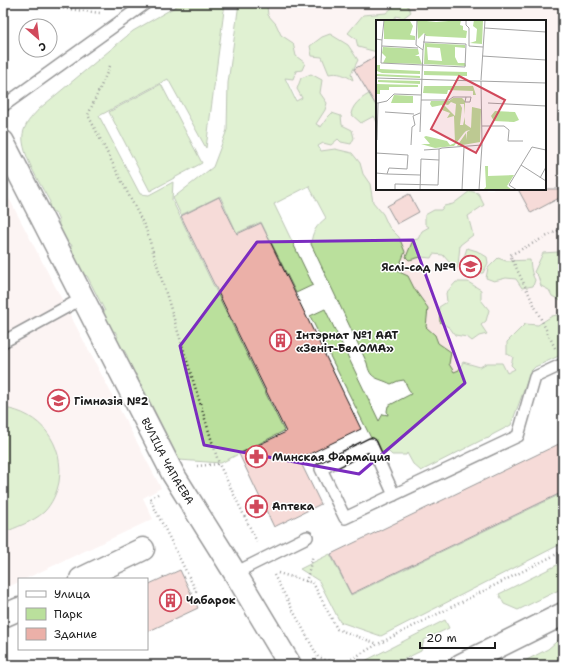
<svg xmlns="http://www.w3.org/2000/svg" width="566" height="668" font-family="'Shantell Sans',sans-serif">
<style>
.built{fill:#f9e7e5;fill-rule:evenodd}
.green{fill:#bae09c;stroke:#6b7e5c}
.building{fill:#ebb0a8;stroke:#1c1c1c}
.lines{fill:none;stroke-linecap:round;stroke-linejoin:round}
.lane-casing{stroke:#1c1c1c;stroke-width:14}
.street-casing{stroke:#1c1c1c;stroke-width:25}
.secondary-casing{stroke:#1c1c1c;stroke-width:25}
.path{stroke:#1c1c1c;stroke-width:2.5;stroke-dasharray:1 3;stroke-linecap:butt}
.lane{stroke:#fff;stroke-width:11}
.street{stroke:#fff;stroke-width:22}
.secondary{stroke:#fff;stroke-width:22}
.marked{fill:none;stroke:#7b2cbf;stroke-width:3;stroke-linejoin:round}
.labels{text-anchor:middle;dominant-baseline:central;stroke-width:3;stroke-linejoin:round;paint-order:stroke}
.poi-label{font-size:11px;font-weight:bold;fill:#1c1c1c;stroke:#fff;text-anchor:start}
.street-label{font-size:11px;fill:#1c1c1c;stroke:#fff}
.inset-road{fill:none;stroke:#a4a4a4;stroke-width:1}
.view{fill:#d1495b;fill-opacity:0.15;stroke:#d1495b;stroke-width:2}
.inset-edge{fill:none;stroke:#1c1c1c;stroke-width:2}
</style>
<rect width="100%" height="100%" fill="#fff"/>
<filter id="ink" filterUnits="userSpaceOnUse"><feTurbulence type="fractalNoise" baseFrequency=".025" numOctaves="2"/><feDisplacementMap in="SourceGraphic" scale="8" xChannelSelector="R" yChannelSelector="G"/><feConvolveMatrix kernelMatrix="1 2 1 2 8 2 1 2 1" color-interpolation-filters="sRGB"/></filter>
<g filter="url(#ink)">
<!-- built -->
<path class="built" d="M250 3H563V345L446 403ZM377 21H545V189H377Z
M3 187 161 488 143 498 153 519 25 579H19V582L3 589Z"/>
<!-- green -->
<path class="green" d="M182 3H225L206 148 168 79 99 116 140 194 149 195 173 182 172 200 284 431 221 463 179 460 136 374 131 373 125 361 128 357 124 350 115 344 114 341 118 337 115 331 110 335 102 312 105 311 87 276 76 272 62 247 72 246 71 244H61L57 238 59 221 55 212H47L50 202C41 185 17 148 24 130 27 121 33 116 39 109L133 31Z
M239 3H264L267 6 268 15 276 24 281 35 293 43 296 56 305 63 302 70 296 71 293 79 285 78 296 101 302 98 297 89 301 78 311 74 322 80 320 93 327 103 325 110 316 124 321 127 327 118 332 113 341 116 342 125 352 130 354 138 351 144 341 142 338 139 331 145 323 143 318 146 321 151 335 149 352 153 360 163 363 174 370 184 373 202 383 214 389 227 399 237 405 252 397 271 408 276 415 290 428 308 426 327 435 335 438 343 451 352 449 364 454 372 459 370 463 362 480 367 487 363H502L507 373 515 369 511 365 513 357 507 354V342L525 324 538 325 552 316 562 314 563 319V354L535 367 531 371 511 425 492 435 489 438 482 440 421 471 413 464 407 453 406 455H392L389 452 380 456 310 316 325 309 379 421 383 414 388 415 387 411 388 406 411 394 404 380 398 381 391 384C377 377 370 380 367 363L311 244C312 232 316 226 326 218L309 186 274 204 313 285 296 293 261 222 237 233 220 196 181 215 173 198 213 167 227 130 228 83Z
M398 3H406L411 12 403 18 396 16 393 21H377V52L358 47 356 39 348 33 363 15 386 13Z
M330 34 348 45 358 60 351 74 353 80C345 75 338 72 329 74L322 57 312 56 310 46 322 37Z
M161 84 202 163 150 191 109 112Z
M377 90V122L374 116 361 123 351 114C353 102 366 95 377 90Z
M470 191 478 193 484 205 468 216 473 235 460 245 458 266 456 270 443 255 433 254 431 258 421 257 409 260 406 257 413 240 418 239 422 231 429 227 425 224V215L434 210H441L444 206 453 204Z
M467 248 477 251 487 257 488 263 483 273H466L460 269Z
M558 252 563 254V302L552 296 549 290 541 286 538 276 534 272 543 253Z
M498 258 506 261 530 260C531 267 531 273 535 280L533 286 522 288 516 279 506 278 494 281 486 278 488 268Z
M456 282H468L481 290V300L489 310 486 321 481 325 487 334 479 336 472 341 467 337 455 335 450 328 440 322 439 307 447 302 446 293Z
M3 408C40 412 65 444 59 482 57 492 52 504 44 512 33 522 16 527 3 533Z
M563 493V543L381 636 340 622 319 581 300 569 330 554 351 595Z
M563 562V588L518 610 504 604 499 594Z
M445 620 449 628 424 640 421 651 392 665H357Z
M563 636V658L550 665H517L548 649Z"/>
<!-- building -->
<path class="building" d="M377 56V107L354 69Z
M518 189H563V196L531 213Z
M409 194 419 212 397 224 387 206Z
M219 197 237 234 261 223 361 429 299 459 321 504 274 527 239 454 286 432 181 216Z
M563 442V492L351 594 331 554Z
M180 570 198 608 147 632V585Z"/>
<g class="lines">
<defs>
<path id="lane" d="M3 106 146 3
M3 342 83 298
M394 495 371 444 321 469 345 518 518 436 535 377 563 364
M235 573 307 537"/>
<path id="street" d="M81 579 143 549
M3 616 19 609"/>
<g id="secondary">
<path id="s1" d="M3 142 173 474 235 573 290 665"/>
<path d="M461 665 563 614"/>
</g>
</defs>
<!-- lane casing -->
<use href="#lane" class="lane-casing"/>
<!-- street casing -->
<use href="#street" class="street-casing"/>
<!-- secondary casing -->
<use href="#secondary" class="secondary-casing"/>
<!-- path -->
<path class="path" d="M48 3 61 8 100 13
M110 66 88 115 146 229 219 464
M555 348 510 255 563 228
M197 466 219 464 257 542
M158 494 150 499 196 591 191 593
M278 573 313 583 337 629 378 644
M274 575 318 657 340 664
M306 582 313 555
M341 665 378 644 563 551
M559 665 563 663"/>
<!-- lane -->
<use href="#lane" class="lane"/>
<!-- street -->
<use href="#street" class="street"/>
<!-- secondary -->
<use href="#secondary" class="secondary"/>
</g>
</g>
<!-- marked area -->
<path d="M0 0H566V668H0ZM413 240 465 383 359 474 204 445 180 346 257 242Z" fill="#fff" fill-opacity=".55" fill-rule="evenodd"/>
<path class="marked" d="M413 240 465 383 359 474 204 445 180 346 257 242Z"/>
<!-- icons -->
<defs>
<symbol id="school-ring" viewBox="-11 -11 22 22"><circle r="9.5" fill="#fff" stroke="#d1495b" stroke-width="1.5"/><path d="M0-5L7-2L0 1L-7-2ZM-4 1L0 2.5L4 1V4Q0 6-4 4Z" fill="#d1495b"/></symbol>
<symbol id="building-ring" viewBox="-11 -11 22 22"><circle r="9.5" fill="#fff" stroke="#d1495b" stroke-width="1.5"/><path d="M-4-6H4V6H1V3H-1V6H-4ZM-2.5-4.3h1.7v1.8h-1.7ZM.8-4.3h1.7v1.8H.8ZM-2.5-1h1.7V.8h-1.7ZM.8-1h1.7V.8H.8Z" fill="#d1495b"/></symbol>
<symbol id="pharmacy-ring" viewBox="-11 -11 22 22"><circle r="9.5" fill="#fff" stroke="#d1495b" stroke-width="1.5"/><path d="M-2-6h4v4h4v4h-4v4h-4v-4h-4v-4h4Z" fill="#d1495b"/></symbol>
</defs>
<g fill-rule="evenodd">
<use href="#school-ring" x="458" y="254" width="25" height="25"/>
<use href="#building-ring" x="268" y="328" width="25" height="25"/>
<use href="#school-ring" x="46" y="388" width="25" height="25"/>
<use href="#pharmacy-ring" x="244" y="444" width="25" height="25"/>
<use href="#pharmacy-ring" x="244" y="494" width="25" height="25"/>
<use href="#building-ring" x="158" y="588" width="25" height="25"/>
</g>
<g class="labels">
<!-- poi labels -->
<g class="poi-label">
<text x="456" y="267" text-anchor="end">Яслі-сад №9</text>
<text x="296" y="335">Інтэрнат №1 ААТ<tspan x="296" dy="13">«Зеніт-БелОМА»</tspan></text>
<text x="74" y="401">Гімназія №2</text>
<text x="272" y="457">Минская Фармация</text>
<text x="272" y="506">Аптека</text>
<text x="186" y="600">Чабарок</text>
</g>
<!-- street labels -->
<g class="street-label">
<text stroke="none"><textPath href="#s1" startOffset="359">ВУЛІЦА ЧАПАЕВА</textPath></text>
</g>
</g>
<!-- overview -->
<g transform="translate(376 20)">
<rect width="170" height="170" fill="#fff"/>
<path d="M8 0 34 1 37 6 34 15 39 16V20L8 19ZM41 0 60 2 85 0 84 5 87 6V10L91 11 90 18 50 16 48 13 42 19ZM98 0H107L106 24 94 23 100 21 101 9 97 6ZM49 23 89 25V28L79 27V37L82 43H89L90 46 48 44ZM51 27 64 28 66 41 52 40ZM7 27 42 29 43 34 39 36H43L46 44 7 43 10 37 6 33ZM1 45H4V49L44 51V54L6 53 1 51ZM48 51 91 52V56L48 55ZM0 54 44 56V58L0 56ZM2 60 44 61V64L2 62ZM0 64 42 65V67H13V70H4V74H0ZM48 66H97L100 75H97V71L72 70 71 74 47 73ZM18 75 37 76V83H15ZM77 78H86L89 81V95L88 84H84L86 88 84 105H87L89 97V104L95 108 96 87 105 89 104 122 81 126 90 113 91 120V112L94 110 90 111 88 113 78 126 59 128 45 124H54L48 117 50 116 71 121 74 125 79 123 78 96 71 98 74 93 66 90V85L56 87 54 84 55 81H73ZM75 82 80 84 79 96 67 84 72 85ZM119 91 139 92 143 100 138 102 118 101 115 96ZM109 146H112V156L138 155 131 166 136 170H107L110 167Z" fill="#bae09c" fill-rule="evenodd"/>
<path class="inset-road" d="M41 0 40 25 47 30 44 112M90 0V5L93 8V26L107 27M109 8 170 12M0 19 6 20 8 0M6 20 5 43 89 47 90 24 47 22M6 26 42 28M47 30 49 14M106 36 170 40M0 58 170 63M105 60 109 0M45 80H73L77 77H95L94 82H89L90 77M0 83H2L1 120M2 83 11 81 18 74 45 75M112 83 170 86M9 92 38 94M170 101V129M106 106H128L133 110 132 121H147M35 125 36 107 39 105 37 96 44 93M48 130 63 129M0 133 32 135 31 149 13 148 11 154 0 153M145 145 170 161M11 154 44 155M164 158 170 147M19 170V164L62 165 63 140M44 170 45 139 63 140V129L66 128 106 125M86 170 88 127M103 170 106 125 105 61M141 170 133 165 156 127 170 130"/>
<path class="view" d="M83 56 129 80 100 133 55 109Z"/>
<rect width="170" height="170" class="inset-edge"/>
</g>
<!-- margin -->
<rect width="566" height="668" fill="none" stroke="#fff" stroke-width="16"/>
<rect x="8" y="8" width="550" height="652" fill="none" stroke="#1c1c1c" stroke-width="1.5" filter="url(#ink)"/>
<!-- legend -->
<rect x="18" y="578" width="130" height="72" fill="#ffffff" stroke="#a4a4a4"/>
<rect x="26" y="591" width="20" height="6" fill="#ffffff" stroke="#a4a4a4"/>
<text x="54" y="598" font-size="12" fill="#1c1c1c">Улица</text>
<rect x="26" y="608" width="20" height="12" fill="#bae09c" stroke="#a4a4a4"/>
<text x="54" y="618" font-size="12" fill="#1c1c1c">Парк</text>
<rect x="26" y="628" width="20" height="12" fill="#ebb0a8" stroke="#a4a4a4"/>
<text x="54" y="638" font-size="12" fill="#1c1c1c">Здание</text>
<!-- north arrow -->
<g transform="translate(38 38) rotate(152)"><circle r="19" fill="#ffffff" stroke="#a4a4a4"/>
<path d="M0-3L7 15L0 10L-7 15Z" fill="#d1495b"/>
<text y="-6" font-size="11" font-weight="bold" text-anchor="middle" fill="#1c1c1c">С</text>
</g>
<!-- scale -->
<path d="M420 642v6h75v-6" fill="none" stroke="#1c1c1c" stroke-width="2"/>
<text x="426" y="642" font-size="12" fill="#1c1c1c" stroke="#ffffff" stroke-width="3" paint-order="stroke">20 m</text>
</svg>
